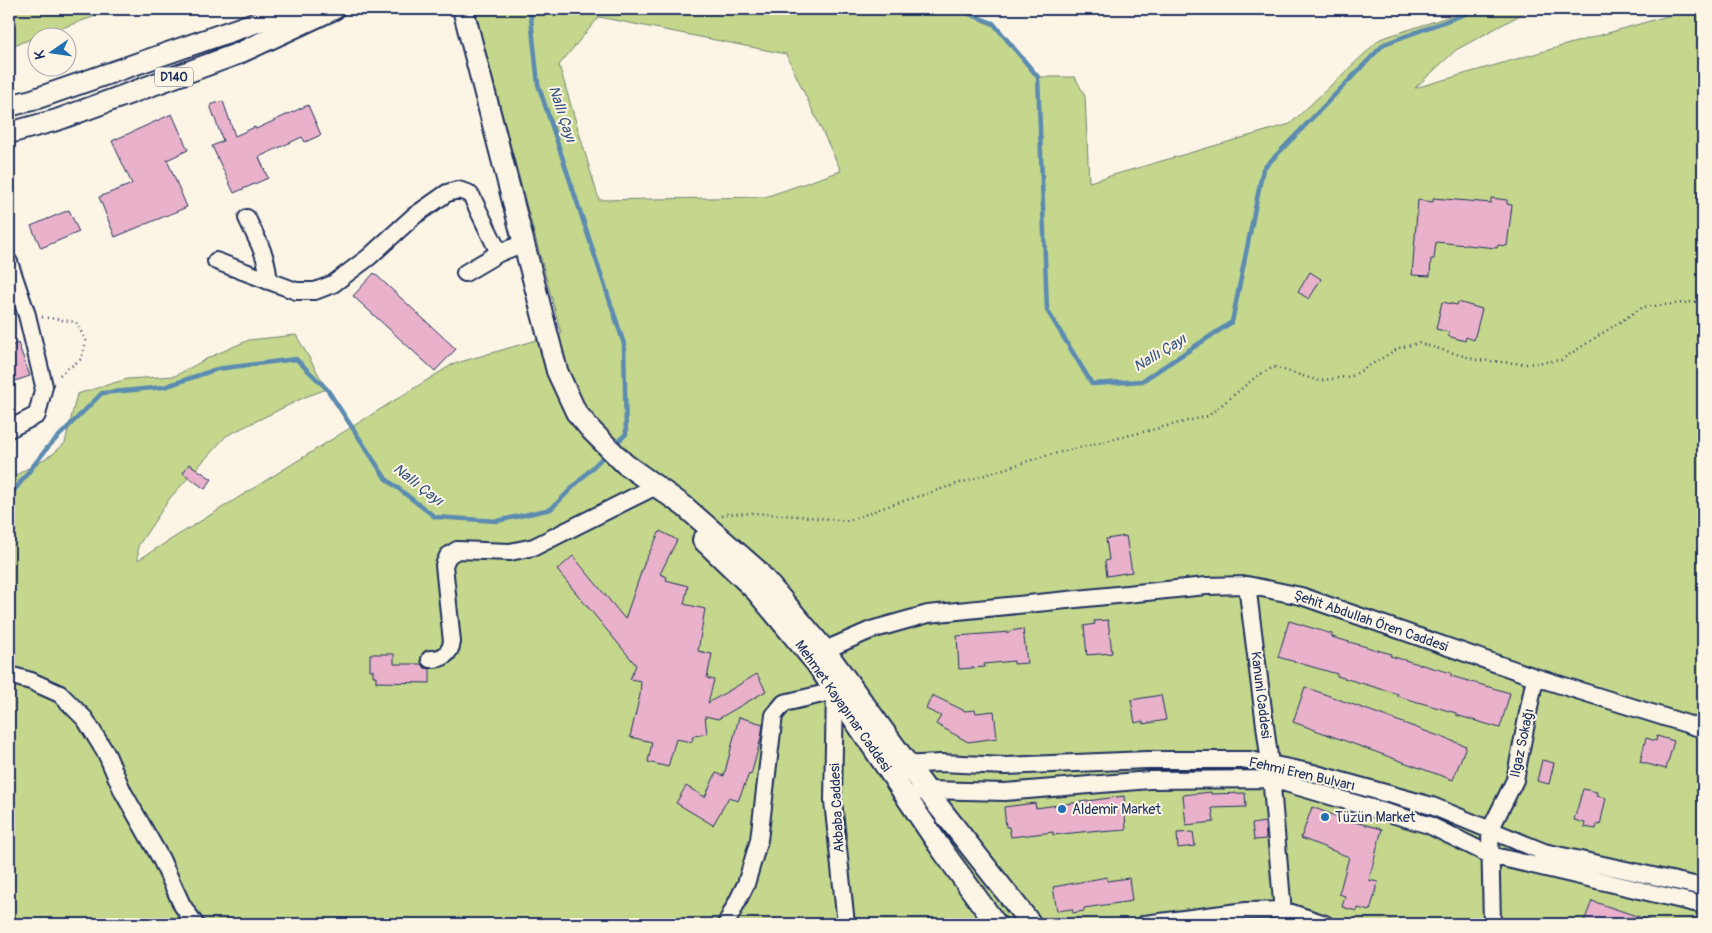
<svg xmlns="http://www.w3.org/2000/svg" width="1712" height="933" font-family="Pangolin,sans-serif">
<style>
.green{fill:#c5d78c;stroke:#708375;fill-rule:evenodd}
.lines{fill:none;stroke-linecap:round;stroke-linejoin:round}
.stream{stroke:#5c8bb1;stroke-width:4.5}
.building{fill:#e9b2ca;stroke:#1b2f5e}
.minor-casing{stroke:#1b2f5e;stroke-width:20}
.major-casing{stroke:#1b2f5e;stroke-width:24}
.path{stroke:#1b2f5e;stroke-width:2.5;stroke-dasharray:1 4;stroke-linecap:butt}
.minor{stroke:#fcf5e5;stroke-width:16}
.major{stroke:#fcf5e5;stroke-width:20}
.poi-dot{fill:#1f6fb2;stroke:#fcf5e5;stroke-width:2}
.labels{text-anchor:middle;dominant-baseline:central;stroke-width:4;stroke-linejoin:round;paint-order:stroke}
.shield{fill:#fcf5e5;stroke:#5e6a86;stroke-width:1}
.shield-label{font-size:12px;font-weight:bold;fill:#1b2f5e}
.street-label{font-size:14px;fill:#1b2f5e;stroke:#fcf5e5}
.poi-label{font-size:14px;fill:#1b2f5e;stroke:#fcf5e5;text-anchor:start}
.water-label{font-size:15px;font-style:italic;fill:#365680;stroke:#fcf5e5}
</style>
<rect width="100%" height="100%" fill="#fcf5e5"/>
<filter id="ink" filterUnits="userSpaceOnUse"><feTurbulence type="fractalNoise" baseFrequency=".02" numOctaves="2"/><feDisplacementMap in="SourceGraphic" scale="10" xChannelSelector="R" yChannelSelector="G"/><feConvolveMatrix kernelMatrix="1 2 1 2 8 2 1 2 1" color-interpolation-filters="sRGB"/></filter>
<g filter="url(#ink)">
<!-- green -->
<path class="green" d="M9 9H115L9 47Z
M476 9H954L996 27 1038 77H1075L1085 96 1089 182 1290 124 1380 39 1472 9H1531L1456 50 1415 88 1692 9H1703V924H9V479L53 454 65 443 77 394 127 379 175 376 210 357 249 340 296 335 327 389 305 397 226 436 170 498 138 546V560L453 364 561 333 475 13ZM599 17 786 54 841 171 765 197 599 200 559 65Z"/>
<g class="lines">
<!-- stream -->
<path class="stream" d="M530 9 538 84 624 344 626 434 613 446
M956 9 993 23 1038 77 1047 310 1092 384 1142 381 1232 322 1263 169 1384 44 1479 9
M9 497 48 447 102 393 164 387 217 369 296 359 327 389 386 479 435 517 497 521 551 509 606 454"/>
</g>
<!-- building -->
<path class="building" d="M223 101 235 136 255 127 256 129 308 105 321 135 305 142 302 137 259 157 268 178 234 193 212 146 223 141 210 105Z
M172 114 188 150 167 160 187 207 115 237 99 197 132 184 112 141Z
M1433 198 1491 203V198L1507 200V204L1512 205 1507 246 1498 245 1497 248 1436 242 1434 259H1431L1430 276 1412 275 1418 200 1433 202Z
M69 210 79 232 41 248 31 226Z
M1310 272 1321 279 1309 299 1298 292Z
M374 273 456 349 435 371 353 296Z
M1442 302 1457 305 1458 302 1482 309 1474 340 1466 337 1465 341 1448 336 1449 332 1436 329Z
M18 343 30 376 9 383V347Z
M189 464 212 479 205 489 183 473Z
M660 531 677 540 660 574 667 577 666 580 688 586 684 604 705 609 698 651 712 654 707 678 714 680 708 703 757 674 766 691 718 719 705 716 707 734 693 736 692 742 676 739 668 767 648 762 652 742 630 737 640 695 641 681 630 679 636 665 557 570 573 556 625 619 645 561Z
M1126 536 1132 572 1107 576 1105 561 1109 560 1106 539Z
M1108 620 1112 653 1087 655 1084 626 1095 624 1094 621Z
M1289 621 1332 634V637L1391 654 1390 656 1451 673V676L1510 693 1500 728 1456 715V713L1397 696 1398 694 1337 676V674L1278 657Z
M1023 629 1027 663 1014 664V661L984 664 985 667 959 669 957 636 1010 632V631Z
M370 654H394V664H421L425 668 430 669V683L376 682V676H373V670H370Z
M1305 687 1466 746 1453 780 1293 722Z
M932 695 965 711 975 710 976 713 994 711 997 738 968 742 936 724 941 716 926 709Z
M1161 695 1166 720 1143 724V721L1135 723 1131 700Z
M739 717 763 724 761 738 751 775 749 774 738 801 729 797 713 825 676 803 686 786 705 797 716 773 724 776Z
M1657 736 1674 741 1666 769 1640 762 1646 738 1656 741Z
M1542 760 1554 763 1549 784 1537 781Z
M1583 789 1597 792 1596 796 1606 798 1600 825 1597 824 1596 829 1584 827 1585 823 1574 820Z
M1211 792V794L1245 793 1246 807 1212 808 1214 822 1186 825 1183 795Z
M1124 796 1126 830 1100 832V830L1053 835V832L1011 837 1009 827H1006L1004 807 1035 803 1036 808Z
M1312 807 1346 820 1382 829 1369 880 1378 882 1370 911 1358 908 1357 911 1342 907 1345 896 1339 894 1349 857 1301 838Z
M1265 822 1266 839 1254 840 1252 824Z
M1193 832 1195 846 1178 848 1177 833Z
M1107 877V881L1129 878 1132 901 1084 908V911L1073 913 1072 909 1057 911 1053 887Z
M1592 901 1654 922 1653 924H1583Z"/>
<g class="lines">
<defs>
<path id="minor" d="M247 218C256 238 269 258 268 281
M216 261 296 291H315L333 284 369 257 414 216 447 193 458 190 468 193 472 197 499 253
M9 262 27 315 44 386 37 415 9 429
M465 273 499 253 524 243
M1247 585 1270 764 1284 924
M825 650 871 630 928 614 1206 586 1247 585 1301 596 1535 677 1703 729
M430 659C442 660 450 654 452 642L444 565 448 556 457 550 510 552 534 547 650 489
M9 675 31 681 60 694 85 719 107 755 123 792 161 859 182 905 195 924
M899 765 941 763 1006 766 1147 760H1250L1309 772 1432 806 1544 852 1703 887
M917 792 927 790 1005 792 1150 780 1272 779 1429 825 1490 855 1703 905
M726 924 746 884 759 840 774 715 784 703 835 691 833 801 846 924
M1145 924 1246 911 1283 910 1325 924
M1492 924 1490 830 1515 780 1535 677"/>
<path id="major" d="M463 9 557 371 576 412 592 431 625 464 684 506 756 569 825 650 936 803 1031 924
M9 106 32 100 295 9
M9 133 57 120 237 54 334 9
M703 540 756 591 816 663 940 847 996 924"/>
</defs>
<!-- minor casing -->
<use href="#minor" class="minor-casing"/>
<!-- major casing -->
<use href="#major" class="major-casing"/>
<!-- path -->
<path class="path" d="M42 317 76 322 86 341 81 359 57 377
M722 516 727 514 753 513 798 516 848 521 885 507 1041 457 1208 416 1257 376 1274 367 1319 381 1352 376 1399 348 1419 343 1477 360 1527 364 1561 360 1643 307 1703 301"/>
<!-- minor -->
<use href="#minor" class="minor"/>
<!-- major -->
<use href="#major" class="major"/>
</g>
</g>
<!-- markers -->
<g class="poi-dot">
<circle cx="1062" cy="809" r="5"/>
<circle cx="1325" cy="817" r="5"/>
</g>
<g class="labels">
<!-- shield labels -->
<rect class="shield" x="155" y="67.5" width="38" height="19" rx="4"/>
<g class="shield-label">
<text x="174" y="77">D140</text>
</g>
<!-- street labels -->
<g class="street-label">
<text transform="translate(1371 621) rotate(19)">Şehit Abdullah Ören Caddesi</text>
<text transform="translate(1261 695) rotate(83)">Kanuni Caddesi</text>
<text transform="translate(843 706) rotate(55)">Mehmet Kayapınar Caddesi</text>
<text transform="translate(1522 743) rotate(-78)">Ilgaz Sokağı</text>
<text transform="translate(1302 774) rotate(13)">Fehmi Eren Bulvarı</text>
<text transform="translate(837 808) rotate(-93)">Akbaba Caddesi</text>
</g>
<!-- poi labels -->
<g class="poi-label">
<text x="1072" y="809">Aldemir Market</text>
<text x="1335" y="817">Tüzün Market</text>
</g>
<!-- water labels -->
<g class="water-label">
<text transform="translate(562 114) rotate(72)">Nallı Çayı</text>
<text transform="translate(1160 353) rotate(-31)">Nallı Çayı</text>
<text transform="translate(418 485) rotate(38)">Nallı Çayı</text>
</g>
</g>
<!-- margin -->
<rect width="1712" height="933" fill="none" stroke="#fcf5e5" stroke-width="30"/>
<rect x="15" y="15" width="1682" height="903" fill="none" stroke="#1b2f5e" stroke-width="2" filter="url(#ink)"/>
<!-- north arrow -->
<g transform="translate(52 52) rotate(257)"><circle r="24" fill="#fcf5e5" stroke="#a2a6af"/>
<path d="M0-4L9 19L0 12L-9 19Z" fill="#1f6fb2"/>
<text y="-8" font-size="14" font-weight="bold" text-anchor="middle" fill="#1b2f5e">K</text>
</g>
</svg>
